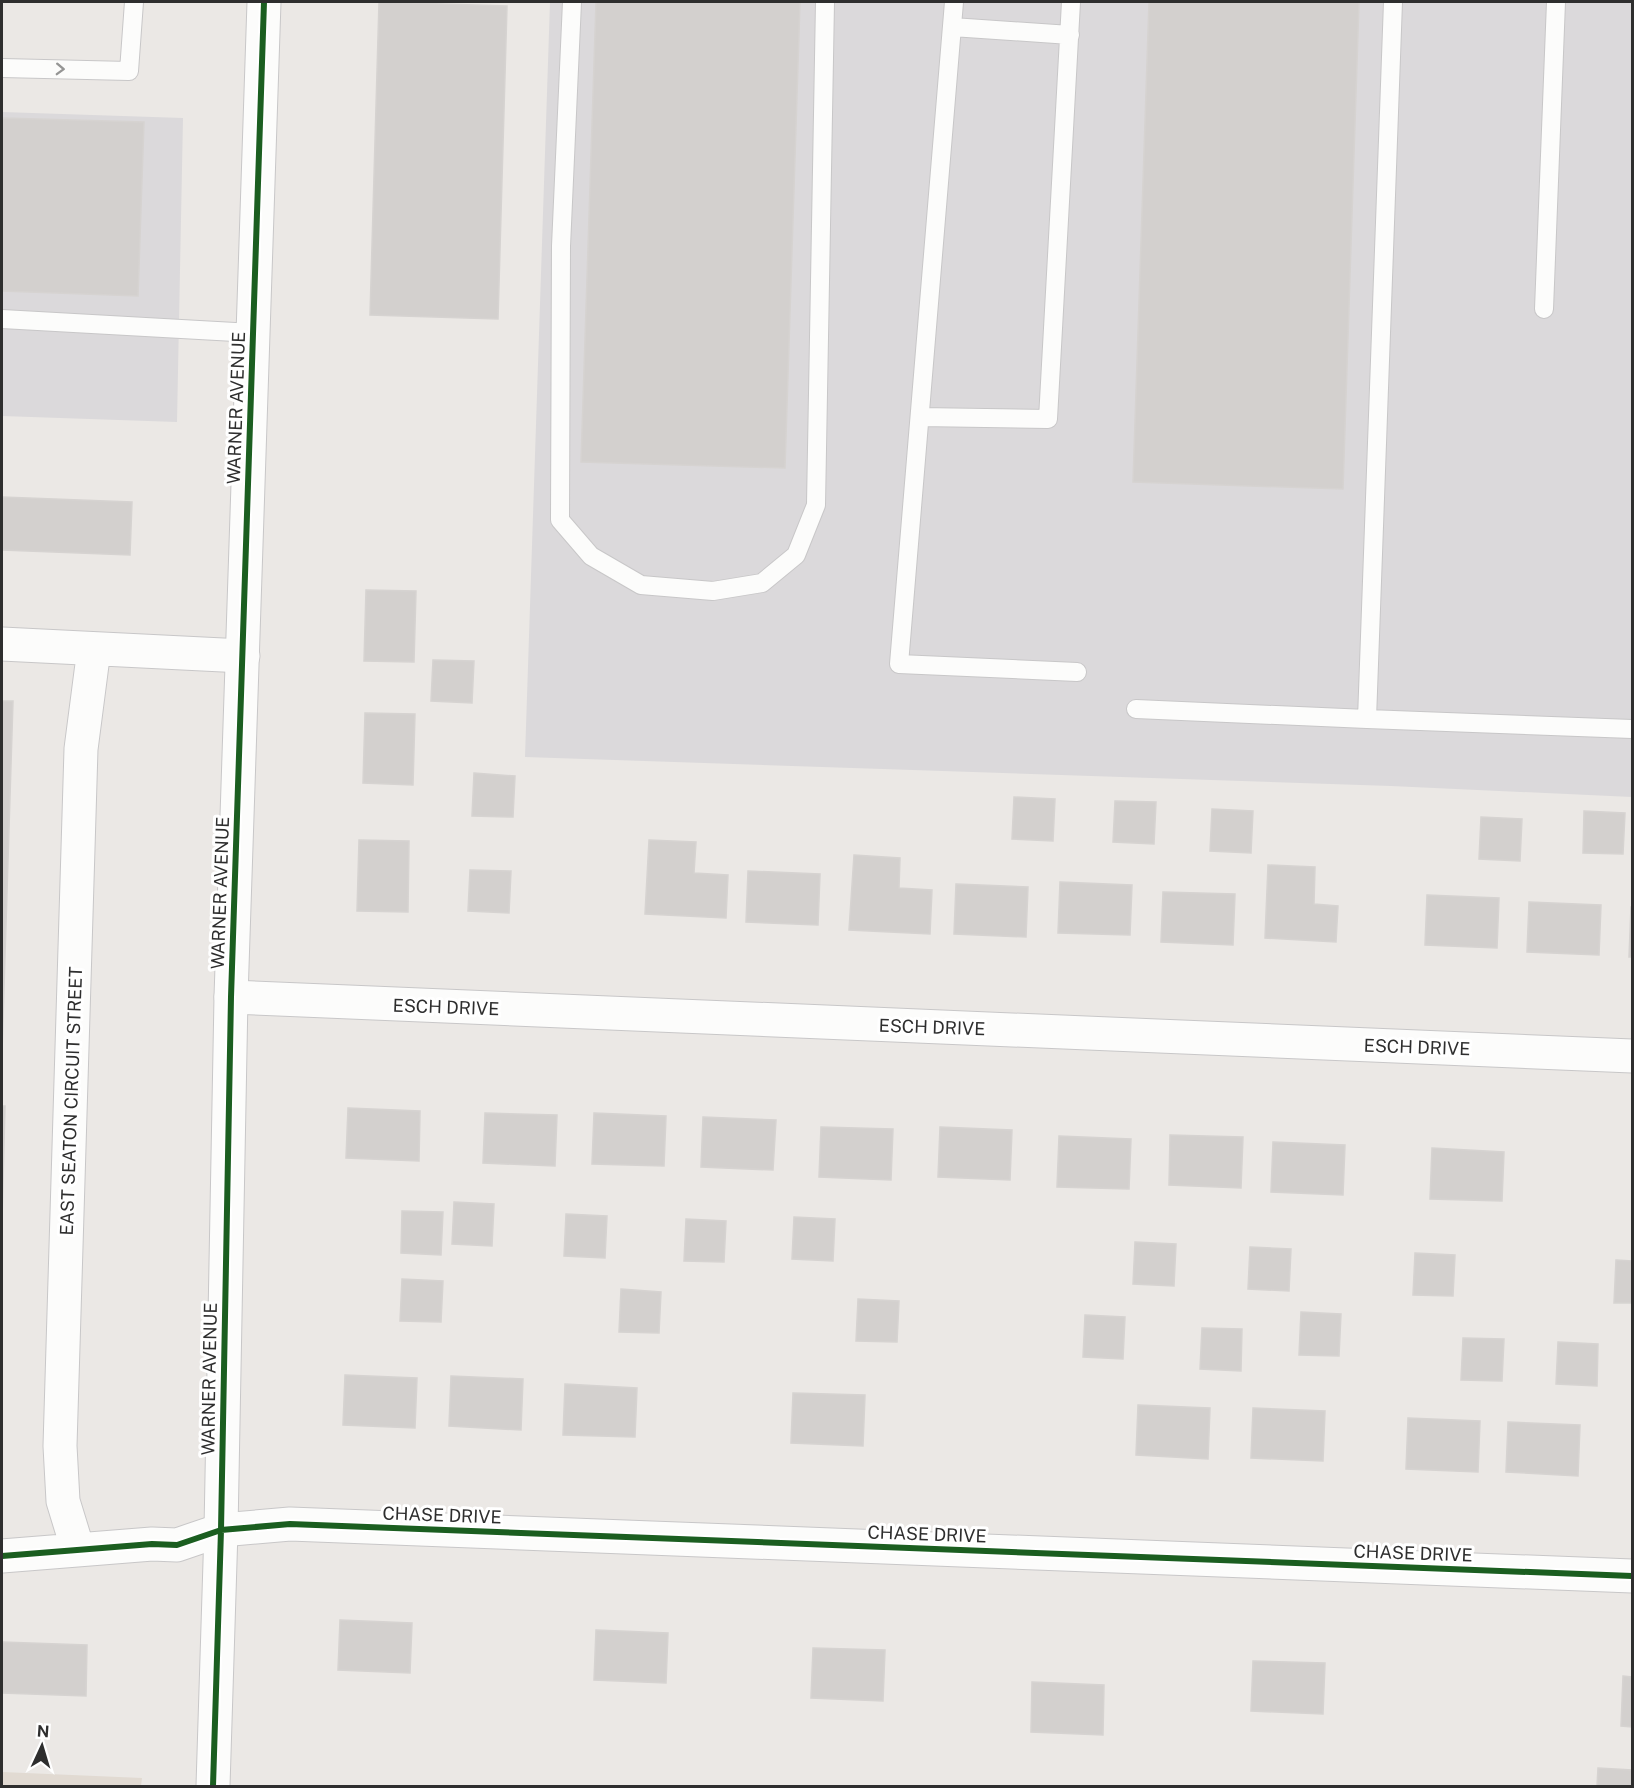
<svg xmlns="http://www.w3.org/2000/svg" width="1634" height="1788" font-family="'Public Sans',sans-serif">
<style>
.industrial{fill:#dbd9db}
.education{fill:#e1dad2}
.building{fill:#d3d0ce;stroke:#d6d3d1;stroke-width:1.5}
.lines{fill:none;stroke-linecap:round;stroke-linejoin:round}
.service-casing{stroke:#c8c7c8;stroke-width:20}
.minor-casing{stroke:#c8c7c8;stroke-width:35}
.tertiary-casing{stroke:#c8c7c8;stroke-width:35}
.service{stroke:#fcfcfb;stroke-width:18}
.minor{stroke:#fcfcfb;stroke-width:33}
.tertiary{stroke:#fcfcfb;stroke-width:33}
.cycleway-casing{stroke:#fff;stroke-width:10}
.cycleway{stroke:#1b5e20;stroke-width:6}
.oneway{stroke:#959594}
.labels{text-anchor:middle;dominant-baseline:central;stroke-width:6;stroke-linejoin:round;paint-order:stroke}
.street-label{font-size:18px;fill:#2e2e2e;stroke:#fff}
</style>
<rect width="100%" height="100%" fill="#ebe8e5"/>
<!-- industrial -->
<path class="industrial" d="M550 2H1632V797L1391 786 525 757Z
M2 112 183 118 177 422 2 416Z"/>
<!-- education -->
<path class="education" d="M2 1772 142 1778 141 1786H2Z"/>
<!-- building -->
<path class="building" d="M379 2 507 6 498 319 370 315Z
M596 2H800L785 468 581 462Z
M1149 2H1359L1343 489 1133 482Z
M2 118 144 122 138 296 2 291Z
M2 497 132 502 130 555 2 550Z
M366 590 416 591 414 662 364 661Z
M433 660 474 661 472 703 431 701Z
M2 701H13L2 1052Z
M365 713 415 714 413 785 363 783Z
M474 773 515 776 513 817 472 816Z
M1014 797 1055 799 1053 841 1012 839Z
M1115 801 1156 802 1154 844 1113 842Z
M1212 809 1253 811 1251 853 1210 851Z
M1584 811 1625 813 1623 854 1583 853Z
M1481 817 1522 819 1520 861 1479 859Z
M359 840 409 841 408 912 357 911Z
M649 840 696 842 694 873 728 875 726 918 645 914Z
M854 855 900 858 899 888 932 890 930 934 849 930Z
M1268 865 1315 867 1314 904 1338 906 1336 942 1265 938Z
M470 870 511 871 509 913 468 911Z
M748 871 820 874 818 925 746 922Z
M1060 882 1132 885 1130 935 1058 933Z
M956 884 1028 887 1026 937 954 934Z
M1163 892 1235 894 1233 945 1161 942Z
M1427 895 1499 898 1497 948 1425 945Z
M1529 902 1601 905 1599 955 1527 952Z
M1631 907H1632V957H1629Z
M2 1106H5L2 1220Z
M348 1108 420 1111 419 1161 346 1158Z
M485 1113 557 1115 555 1166 483 1163Z
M594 1113 666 1116 664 1166 592 1164Z
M703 1117 776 1120 773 1170 701 1167Z
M821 1127 893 1129 891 1180 819 1177Z
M940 1127 1012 1130 1010 1180 938 1177Z
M1170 1135 1243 1137 1241 1188 1169 1185Z
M1059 1136 1131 1139 1129 1189 1057 1187Z
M1273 1142 1345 1145 1343 1195 1271 1192Z
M1432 1148 1504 1152 1502 1201 1430 1199Z
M454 1202 494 1204 492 1246 452 1244Z
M402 1211 443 1212 441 1255 401 1253Z
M566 1214 607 1216 605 1258 564 1256Z
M794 1217 835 1219 833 1261 792 1259Z
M686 1219 726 1221 724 1262 684 1261Z
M1135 1242 1176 1244 1174 1286 1133 1284Z
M1250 1247 1291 1249 1289 1291 1248 1289Z
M1415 1253 1455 1255 1453 1296 1413 1295Z
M1616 1260 1632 1261V1303H1614Z
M402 1279 443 1281 441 1322 400 1321Z
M621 1289 661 1292 659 1333 619 1332Z
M858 1299 899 1301 897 1342 856 1341Z
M1301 1312 1341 1314 1339 1356 1299 1355Z
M1085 1315 1125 1317 1123 1359 1083 1357Z
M1202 1328 1242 1329 1241 1371 1200 1369Z
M1463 1338 1504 1339 1502 1381 1461 1380Z
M1558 1342 1598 1344 1597 1386 1556 1384Z
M345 1375 417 1378 415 1428 343 1425Z
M451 1376 523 1379 521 1430 449 1426Z
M565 1384 637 1388 635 1437 563 1435Z
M793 1393 865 1395 863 1446 791 1443Z
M1138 1405 1210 1408 1208 1459 1136 1455Z
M1253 1408 1325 1411 1323 1461 1251 1458Z
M1408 1418 1480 1421 1478 1472 1406 1469Z
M1508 1422 1580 1425 1578 1476 1506 1472Z
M340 1620 412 1623 410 1673 338 1670Z
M596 1630 668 1633 666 1683 594 1680Z
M2 1642 87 1645 86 1696 2 1693Z
M813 1648 885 1650 883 1701 811 1698Z
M1253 1661 1325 1663 1323 1714 1251 1711Z
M1623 1676 1632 1677V1727L1621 1726Z
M1032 1682 1104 1685 1103 1735 1031 1732Z
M1598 1768 1632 1770V1786H1597Z"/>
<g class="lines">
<defs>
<path id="service" d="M572 2 561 246 560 520 591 556 641 585 713 591 762 583 796 555 816 505 825 2
M954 2 899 664 1077 672
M1393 2 1367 719 1632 729
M952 27 1070 35
M2 68 129 71 134 2
M1544 309 1556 2
M2 319 253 333
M920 417 1048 419 1071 2
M1136 709 1367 719"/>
<path id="minor" d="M2 644 243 656
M231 997 1632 1056
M78 1550 63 1501 60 1446 81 749 94 649
M2 1556 152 1544 177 1545 221 1530 290 1524 1632 1576"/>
<path id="tertiary" d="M213 1786 221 1530 231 997 264 2"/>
</defs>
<!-- service casing -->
<use href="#service" class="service-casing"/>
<!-- minor casing -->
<use href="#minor" class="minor-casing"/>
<!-- tertiary casing -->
<use href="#tertiary" class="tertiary-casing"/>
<!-- service -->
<use href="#service" class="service"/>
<!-- minor -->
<use href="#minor" class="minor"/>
<!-- tertiary -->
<use href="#tertiary" class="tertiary"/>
<defs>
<path id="cycleway" d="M2 1556 152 1544 177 1545 221 1530 290 1524 1632 1576
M213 1786 221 1530 231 997 264 2"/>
</defs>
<!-- cycleway casing -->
<use href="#cycleway" class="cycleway-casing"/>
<!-- cycleway -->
<use href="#cycleway" class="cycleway"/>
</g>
<!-- one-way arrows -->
<defs><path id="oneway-chevron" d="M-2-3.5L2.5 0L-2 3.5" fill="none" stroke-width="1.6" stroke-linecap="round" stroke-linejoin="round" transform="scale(1.5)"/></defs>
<use class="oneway" href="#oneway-chevron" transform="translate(60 69) rotate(2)"/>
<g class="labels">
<!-- street labels -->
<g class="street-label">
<text transform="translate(236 408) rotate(-88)">WARNER AVENUE</text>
<text transform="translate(220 893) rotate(-88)">WARNER AVENUE</text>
<text transform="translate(446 1007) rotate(2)">ESCH DRIVE</text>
<text transform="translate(932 1027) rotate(2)">ESCH DRIVE</text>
<text transform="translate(1417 1047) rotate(2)">ESCH DRIVE</text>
<text transform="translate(71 1101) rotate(-88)">EAST SEATON CIRCUIT STREET</text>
<text transform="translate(209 1379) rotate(-89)">WARNER AVENUE</text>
<text transform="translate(442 1515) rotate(2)">CHASE DRIVE</text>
<text transform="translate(927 1534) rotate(2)">CHASE DRIVE</text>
<text transform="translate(1413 1553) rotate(2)">CHASE DRIVE</text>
</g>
</g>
<!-- border -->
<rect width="1634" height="1788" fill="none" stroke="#2e2e2e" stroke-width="6"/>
<!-- north arrow -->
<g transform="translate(42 1746) rotate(4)" stroke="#ffffff" stroke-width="4.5" paint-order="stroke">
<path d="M0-4.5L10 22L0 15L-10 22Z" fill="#2e2e2e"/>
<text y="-9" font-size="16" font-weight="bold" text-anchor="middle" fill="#2e2e2e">N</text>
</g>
</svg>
